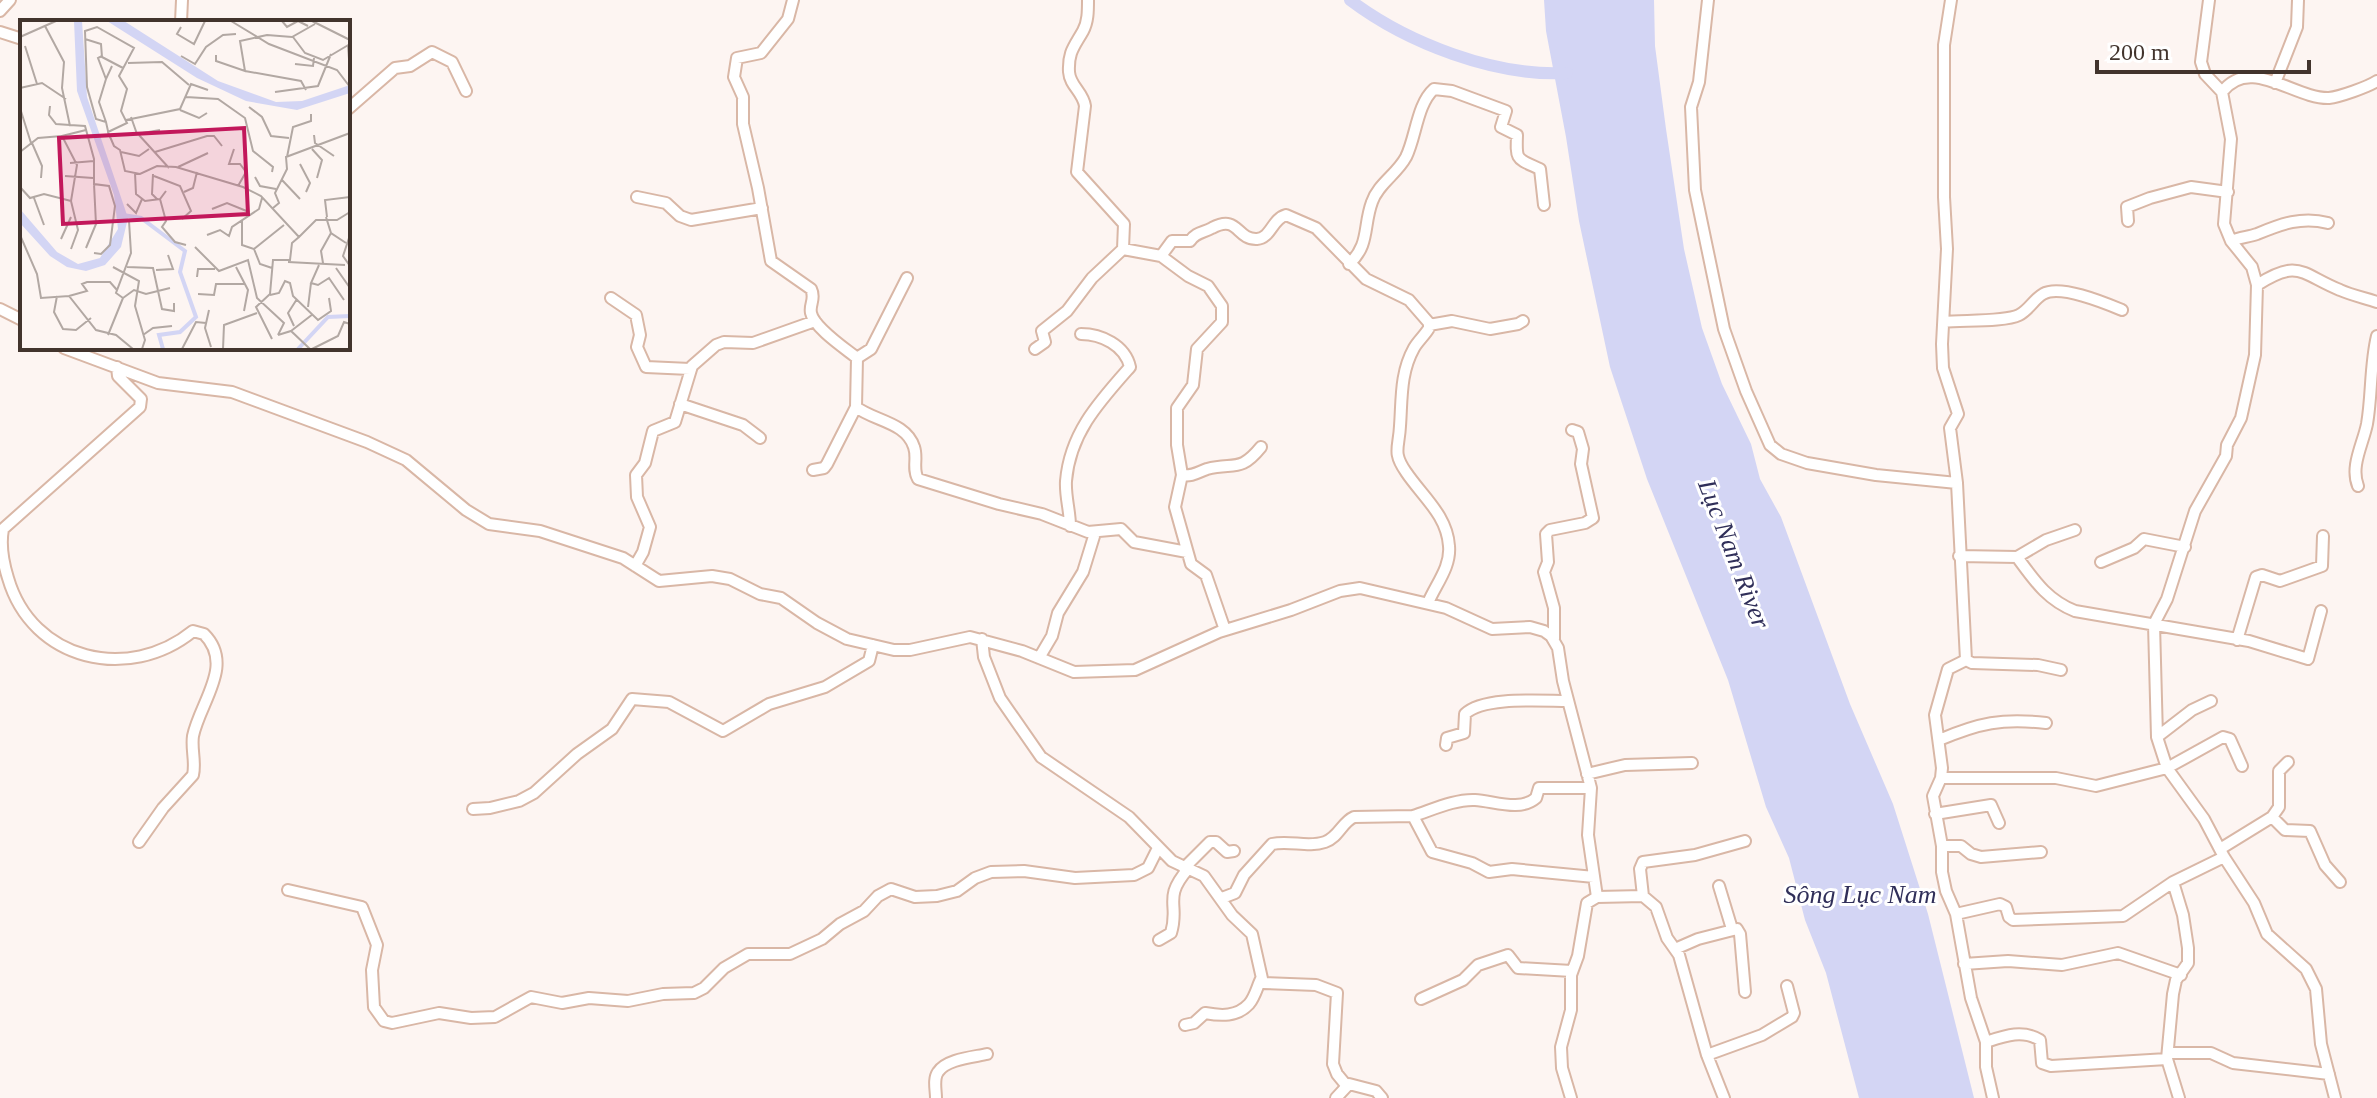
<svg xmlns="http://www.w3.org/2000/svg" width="2377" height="1098" font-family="Georgia,serif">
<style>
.water{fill:#d3d5f4}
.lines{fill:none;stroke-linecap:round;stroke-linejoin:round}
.river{stroke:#d3d5f4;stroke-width:12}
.minor-casing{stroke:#d9b7a6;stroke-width:14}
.minor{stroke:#fff;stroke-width:10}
.labels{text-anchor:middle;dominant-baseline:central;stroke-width:6;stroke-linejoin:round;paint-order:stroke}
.water-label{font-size:26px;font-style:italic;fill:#302f59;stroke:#fff}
.inset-river{fill:none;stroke:#d3d5f4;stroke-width:4}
.inset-road{fill:none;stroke:#b2a8a3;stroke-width:2}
.view{fill:#c2185b;fill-opacity:0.15;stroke:#c2185b;stroke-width:4}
.inset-edge{fill:none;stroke:#42342d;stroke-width:4}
</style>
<rect width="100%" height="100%" fill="#fdf5f2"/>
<!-- water -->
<path class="water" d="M1544 0H1654L1655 46 1666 129 1684 249 1702 328 1722 384 1751 444 1760 479 1781 517 1850 704 1893 804 1928 914 1974 1098H1859L1826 973 1805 920 1789 858 1766 807 1728 680 1647 479 1610 367 1579 221 1566 137 1546 31Z"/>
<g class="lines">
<!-- river -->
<path class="river" d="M1350 0C1407 43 1495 77 1567 73"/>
<defs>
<path id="minor" d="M793 0 788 19 761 53 737 58 734 77 743 97V124L758 188 771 261 811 289C816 299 809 304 811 313 814 328 846 349 857 358L856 407C874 421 906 422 914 447 918 458 912 469 918 479L999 504 1042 514 1088 532 1121 529 1134 542 1187 552
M1088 0C1088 11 1088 22 1083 31 1074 47 1068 52 1069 72 1070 86 1083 92 1085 106L1077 172 1124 224 1123 249
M1708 0 1699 82 1691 107 1695 190 1724 329 1746 391 1770 445 1781 454 1807 463 1876 475 1957 483 1966 660 1948 669 1935 715 1942 768 1941 778 1933 796 1942 846V872L1946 891 1956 914 1971 998 1986 1042V1067L1993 1098
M1951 0 1944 45V197L1947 249 1942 344 1943 368 1958 414 1950 428 1957 483
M2209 0 2201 62 2205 74 2222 92 2231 139 2224 224 2231 241 2252 267 2257 285
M0 11 10 0
M181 22 182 0
M0 32 22 39
M2275 83 2297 27 2298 0
M2222 92C2250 55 2294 99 2329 98 2339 97 2368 87 2377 81
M348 109 395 68 410 66 432 52 452 62 466 91
M637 197 666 203 680 216 691 220 762 208
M2128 221 2127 207 2150 198 2191 187 2228 192
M2231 241C2240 237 2249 237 2257 234 2281 224 2302 216 2328 223
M1161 256 1172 241H1190C1196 232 1203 233 1212 228 1239 214 1236 240 1257 239 1271 238 1272 219 1286 215L1316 228 1366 279 1409 300 1429 323V328C1425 335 1418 341 1414 348 1400 373 1402 399 1400 426 1399 448 1392 452 1406 472 1422 496 1447 515 1449 546 1451 567 1436 584 1428 603
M1349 264C1370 245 1363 226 1372 202 1378 184 1397 174 1406 157 1416 137 1417 104 1434 89L1452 91 1506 111 1501 127 1517 135C1516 161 1516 158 1540 169L1544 205
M611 298 636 315 640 335 637 347 646 367 690 369
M0 309 22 320
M1944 322C1962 320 2005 322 2019 315 2029 310 2034 299 2043 294 2060 284 2105 303 2122 310
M1429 325 1452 321 1490 329 1518 324 1523 321
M64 348 158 383 232 392 367 442 406 460 466 510 489 524 540 531 623 558 659 581 712 576 730 579 760 594 781 598 817 623 847 639 894 650H910L970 637 1022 651 1074 672 1135 670 1219 632 1291 610 1340 591 1360 588 1446 608 1492 629 1530 627 1544 631 1551 636 1558 648 1563 681 1591 788 1588 835 1597 897 1643 896 1656 907 1667 938 1679 955 1707 1055 1724 1098
M1035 349 1045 342 1042 331 1067 311 1092 278 1123 249 1161 256 1188 276 1208 286 1222 306V322L1197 349 1193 385 1177 408V445L1182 475 1175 507 1191 564 1206 575 1225 630
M857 358 871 349 907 278
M117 367 118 376 141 399 140 407 3 529C0 545 3 562 8 578 32 661 129 683 193 631L204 634C235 665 200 702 193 736 191 749 196 762 193 775L163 808 139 842
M680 404 743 425 760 438
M813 470 824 468 827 464 856 407
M1182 475C1192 477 1198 472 1207 469 1234 462 1240 473 1261 447
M2358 486C2350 466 2363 444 2367 424 2372 395 2370 365 2377 336
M1070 526C1070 511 1065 496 1066 481 1070 433 1099 402 1130 367 1125 345 1101 334 1081 334
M1959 556 2017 557C2034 580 2047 600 2075 611L2249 641 2308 659 2321 611
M2017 557 2046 540 2075 530
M2101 562 2134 548 2144 539 2185 547
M635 566 643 552 650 527 637 497 636 475 645 463 653 431 675 422 692 366 716 345 724 342 753 343 815 321
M982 639 984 657 1000 698 1041 757 1129 817 1172 861 1204 876 1232 915 1252 934 1263 983 1316 985 1337 993 1333 1064 1337 1074 1346 1085
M1554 639V608L1544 572 1548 562 1546 534 1550 530 1585 523 1593 518 1581 464 1583 449 1578 432 1572 430
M2237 640 2256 577 2262 575 2280 581 2322 566 2323 536
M1039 658 1052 636 1058 613 1083 572 1095 533
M1966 660 1972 663 2038 665 2061 670
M2157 737 2192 710 2211 701
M1939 740C1979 723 2002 718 2046 723
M1446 745 1447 738 1464 733 1465 714C1483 696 1542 701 1568 701
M1587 774 1625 765 1692 763
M1941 778H2056L2096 786 2167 768 2223 737 2230 739 2242 766
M473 809 490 808 519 801 534 793 577 754 612 729 632 699 669 702 723 731 769 704 825 687 869 661 873 645
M1935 814 1991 805 1999 823
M1413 816C1432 810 1455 799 1475 800 1494 801 1520 812 1536 798L1539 788H1591
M2272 817 2285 830 2310 831 2325 865 2340 882
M1942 846H1961L1971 854 1981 857 2041 852
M2220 849 2272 817 2279 807V771L2288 762
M1184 868 1210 842H1216L1227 852 1234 851
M2173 882 2183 915 2188 948V963L2176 980 2173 994 2167 1059 2179 1098
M1719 886 1732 929
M288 890 362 907 377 945 372 970 374 1007 384 1021 392 1023 439 1013 471 1018 495 1017 531 997 562 1003 589 998 628 1001 663 994 694 993 704 988 724 968 748 954H790L822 939 840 924 864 911 878 896 891 889 915 897 937 896 957 891 975 878 991 872 1024 871 1075 878 1134 875 1148 868 1158 848
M1643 896 1640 869 1643 862 1695 855 1745 841
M1222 898 1235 893 1244 875 1272 844C1290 840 1308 848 1325 842 1339 837 1342 822 1354 817L1413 816 1432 852 1472 863 1489 872 1512 869 1594 877
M1956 914 2000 904 2006 907 2009 917 2013 920 2123 916 2173 882 2224 857
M1159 940 1171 933C1180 904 1162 899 1188 869
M1675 949 1698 939 1737 929 1740 934 1745 992
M1964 964 2008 961 2062 965 2118 953 2181 975
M1421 999 1463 980 1478 965 1508 955 1518 968 1572 971
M1185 1025 1194 1023 1205 1013C1221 1016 1237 1017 1249 1004 1255 997 1257 987 1261 979
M1986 1042C2004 1036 2022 1029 2040 1040L2042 1063 2051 1066 2167 1059
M2168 1053H2211L2233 1063 2329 1074
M1707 1055 1762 1035 1792 1017 1794 1013 1787 986
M936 1098C936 1090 933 1079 938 1072 946 1059 974 1057 987 1054
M1336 1098 1349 1084 1376 1091 1382 1098
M1571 1098 1562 1068 1561 1047 1571 1010V975L1578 956 1587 903 1597 897
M2335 1098 2321 1044 2316 989 2306 969 2267 934 2254 903 2224 857 2204 819 2167 768 2157 737 2154 624 2167 599 2195 511 2226 456 2227 445 2241 418 2255 355 2257 285C2299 258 2301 274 2340 290 2351 295 2365 298 2377 302"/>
</defs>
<!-- minor casing -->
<use href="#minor" class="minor-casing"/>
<!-- minor -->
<use href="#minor" class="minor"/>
</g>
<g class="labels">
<!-- water labels -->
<g class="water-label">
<text transform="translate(1734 554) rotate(69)">Lục Nam River</text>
<text x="1860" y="894">Sông Lục Nam</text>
</g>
</g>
<!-- overview -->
<g transform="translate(20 20)">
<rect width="330" height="330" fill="#fdf5f2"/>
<path d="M54 1H62L67 77 108 198 101 227 85 245 66 251 47 247 30 236 0 203V189L37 232 58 244 80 238 98 209 94 175 57 71ZM87 1H104L198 61 256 82 282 81 330 65V73L277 90 226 81 177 58Z" fill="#d3d5f4"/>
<path class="inset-river" d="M103 195 121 198 165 231 160 252 176 297 160 312 139 315 143 329M278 329 308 297 330 296"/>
<path class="inset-road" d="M211 1 249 24 317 50 330 67M262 1 267 7 278 1 288 6M292 1 330 20M25 6 44 42 42 68 50 106M161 7 157 14 174 24 185 1M0 17 36 1M273 17 285 33 303 40 330 24M65 19 81 24 82 37 103 48M328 25 330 53M5 26 17 64M196 35V41L225 51 220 21 247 15 272 17 295 4M82 36 78 38 86 59 92 46M161 36 175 44 186 27 203 15 216 14M108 43 142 42 169 65M275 44 293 46 294 38M225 51 281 61 286 70M86 59 79 82 86 102M0 68 22 63 46 79M255 72 298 66 311 34M166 77 198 79 225 98 233 131 253 147 252 152M30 86 29 95 36 104 50 105M229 87 242 97 251 116 269 118M0 88 11 123M160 90 179 98 187 93M111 97 117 114 140 110M106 100 160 89 171 64 188 70M50 105 65 106 74 139V164L89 166 95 186 90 225 81 234 74 233M88 112 107 103 101 91 107 69 99 56 114 28 77 7 65 11 67 67 76 99 86 102 88 111V112L89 115 91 119 94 126 100 130 105 151 120 154 137 146 156 147 223 167 241 176 279 217 296 200H317L330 192M119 115 149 148M294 115 295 123 314 136M12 123 22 146 21 158M214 129 209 144H220L226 152 218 166M292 129 302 140 297 158M0 132 18 118 42 116M101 132 119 136 129 129M135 132 187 116H194L202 126M267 137 273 107 291 101V94M50 143 74 141M280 144 290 163 286 172M158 147 188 133M115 153 116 174 125 181 140 179 146 171M133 154 132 174 137 179M45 156 73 158M134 156 160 166 171 191 162 199M235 157 240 166 256 169M262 160 280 179M0 167 10 178 24 174 51 181 57 145 42 116 66 110M164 172 173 168 177 152M14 178 24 205M140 179 146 201 142 207 155 222 166 225M107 184 116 193 122 179M253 188 259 183 255 173 267 149 266 137 330 113M192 189 207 183 229 192M306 197 311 213 326 223M307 197 305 180 330 177M222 201V225L234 229 240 244 252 248M0 215 17 254 21 278 49 276 76 310 96 315 113 329M187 215 200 210 209 216 212 207 239 189 242 178M330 215 323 236 330 246M41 219 51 197M175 227 199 251 228 240 237 278 264 303 258 315M66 228 76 204 74 164M51 229 58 210 51 181M234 229 264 205M268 242 325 245M303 243 301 231 311 213M299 245 291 263 298 265 309 258 324 280M93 247 119 261 115 286 125 320 122 329M107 247 133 248 142 289 154 291V283M216 247 228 270 224 291M316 248 330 268M136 250 153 249 148 235M177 257 178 249H195M178 274 194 275 196 264H224M250 275 259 273 265 261 270 263 273 276 298 300 311 291 309 278M37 276 34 292 43 309 56 310 71 298M49 276 67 271 62 264 67 262H90L97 270M103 278 114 270 126 274 150 268M288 287 291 263M189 290 185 308 191 327M274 306 268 293 277 279M271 311 293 294M88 315 103 278 96 273 111 233 109 201M123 315 133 308 152 306M258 315 271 311 290 329M252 319 236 287 250 274 253 240H270L272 223 279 217M162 329 176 302 186 303M187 329H232M203 329 204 305 237 293M292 329 318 316 324 302 330 304"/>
<path class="view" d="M224 108 228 194 43 204 39 118Z"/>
<rect width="330" height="330" class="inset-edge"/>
</g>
<!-- scale -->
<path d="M2097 60v12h212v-12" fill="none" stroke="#42342d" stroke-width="4"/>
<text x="2109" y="60" font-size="24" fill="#42342d" stroke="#ffffff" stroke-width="6" paint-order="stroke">200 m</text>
</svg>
